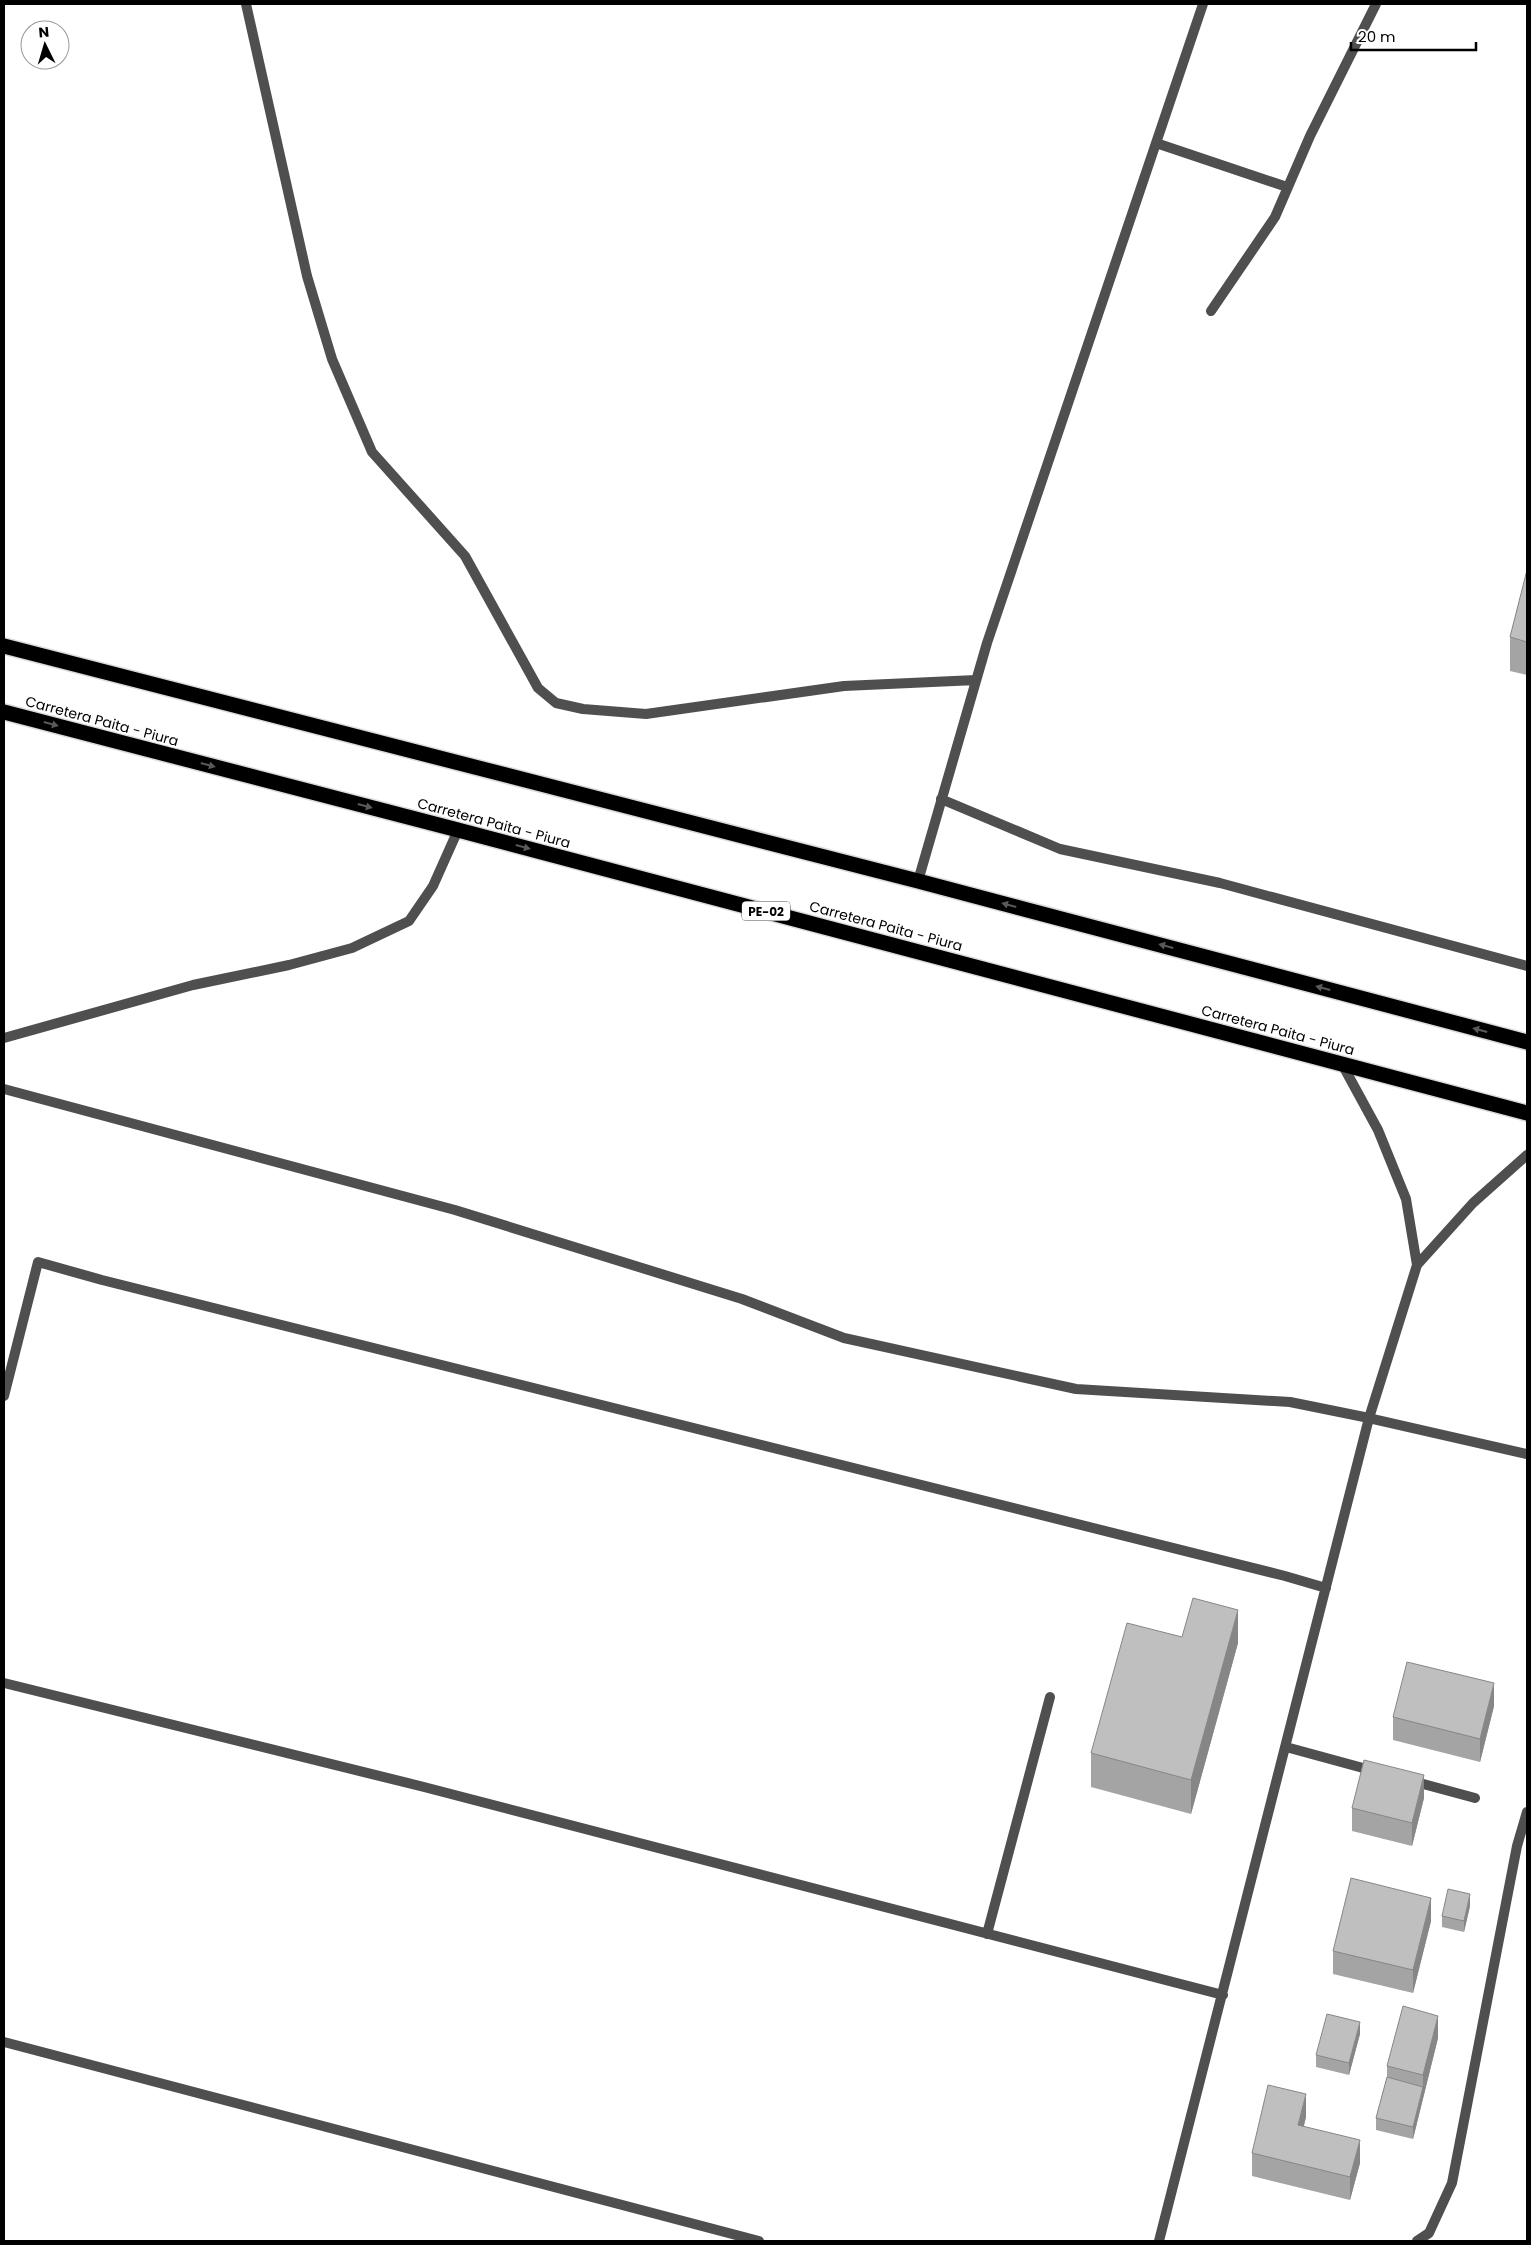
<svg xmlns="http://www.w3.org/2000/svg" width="1531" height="2245" font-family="Poppins,sans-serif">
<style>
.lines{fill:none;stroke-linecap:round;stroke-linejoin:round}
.highway-casing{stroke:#dbdbdb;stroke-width:18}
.lane{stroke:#4f4f4f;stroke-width:10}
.highway{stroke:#000;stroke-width:15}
.wall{fill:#a4a4a4}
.shaded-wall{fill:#868686}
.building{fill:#bfbfbf;stroke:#868686}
.oneway{fill:#595959}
.labels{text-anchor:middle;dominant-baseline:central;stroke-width:4;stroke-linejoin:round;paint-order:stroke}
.shield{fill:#fff;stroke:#4c4c4c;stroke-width:1}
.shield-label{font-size:12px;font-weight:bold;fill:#000}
.street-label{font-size:14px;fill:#000;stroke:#fff}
</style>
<rect width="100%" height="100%" fill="#fff"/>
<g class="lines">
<defs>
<path id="highway" d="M4 646 918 881 1527 1042
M4 712 458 830 1527 1113"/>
</defs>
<!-- highway casing -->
<use href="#highway" class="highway-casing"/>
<!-- lane -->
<path class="lane" d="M246 4 307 276 332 359 372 452 465 556 538 688 556 703 583 709 646 714 844 686 976 680
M1156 143 1287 187
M1211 311 1275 217 1310 136 1376 4
M941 799 1060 849 1220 883 1527 966
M918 881 987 643 1203 4
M4 1038 193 985 289 965 352 948 409 921 433 886 458 830
M1342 1064 1378 1130 1406 1199 1417 1265
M4 1089 455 1210 742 1299 844 1338 1076 1389 1290 1402 1369 1418 1527 1454
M4 1396 38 1262 102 1280 1285 1576 1326 1588
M4 1683 424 1787 1223 1995
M1286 1747 1374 1771
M1412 1781 1475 1798
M987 1934 1050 1697
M4 2042 759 2241
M1159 2241 1369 1418 1417 1265 1473 1203 1527 1155
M1417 2241 1429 2233 1452 2183 1517 1846 1527 1812"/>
<!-- highway -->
<use href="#highway" class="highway"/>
</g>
<!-- wall -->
<path class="wall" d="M1527 570V675L1510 671V637Z
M1182 1637 1238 1643 1191 1814 1091 1787V1753Z
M1494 1706 1480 1762 1393 1740V1717Z
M1424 1798 1412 1846 1352 1831V1808Z
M1470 1906 1464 1932 1442 1927V1916Z
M1431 1921 1413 1993 1333 1974V1951Z
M1360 2034 1349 2075 1316 2067V2055Z
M1438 2038 1413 2139 1376 2130V2118L1387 2077V2066Z
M1306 2117 1304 2126 1360 2163 1350 2200 1252 2176V2153Z"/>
<!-- shaded-wall -->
<path class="shaded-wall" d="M1238 1610V1643L1191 1814V1780Z
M1494 1683V1706L1480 1762V1739Z
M1424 1775V1798L1412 1846V1823Z
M1470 1894V1906L1464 1932V1921Z
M1431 1898V1921L1413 1993V1970Z
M1438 2016V2038L1413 2139V2127L1423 2087V2075Z
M1360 2022V2034L1349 2075V2063Z
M1306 2094V2117L1298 2148V2125Z
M1360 2140V2163L1350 2200V2177Z"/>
<!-- building -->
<path class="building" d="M1527 570V642L1510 637Z
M1193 1598 1238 1610 1191 1780 1091 1753 1127 1623 1182 1637Z
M1407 1662 1494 1683 1480 1739 1393 1717Z
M1364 1760 1424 1775 1412 1823 1352 1808Z
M1351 1878 1431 1898 1413 1970 1333 1951Z
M1448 1889 1470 1894 1464 1921 1442 1916Z
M1403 2006 1438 2016 1423 2075 1387 2066Z
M1327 2014 1360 2022 1349 2063 1316 2055Z
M1387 2077 1423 2087 1413 2127 1376 2118Z
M1268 2085 1306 2094 1298 2125 1360 2140 1350 2177 1252 2153Z"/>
<!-- one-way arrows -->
<defs><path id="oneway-solid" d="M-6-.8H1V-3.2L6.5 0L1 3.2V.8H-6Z" transform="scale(1.25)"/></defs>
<g class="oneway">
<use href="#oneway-solid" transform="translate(51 724) rotate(15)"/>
<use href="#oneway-solid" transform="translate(208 765) rotate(15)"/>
<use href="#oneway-solid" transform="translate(365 806) rotate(15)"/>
<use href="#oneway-solid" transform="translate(523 847) rotate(15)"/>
<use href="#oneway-solid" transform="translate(1009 905) rotate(-165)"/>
<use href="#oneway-solid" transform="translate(1166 946) rotate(-165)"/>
<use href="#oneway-solid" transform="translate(1323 988) rotate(-165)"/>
<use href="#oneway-solid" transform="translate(1480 1030) rotate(-165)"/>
</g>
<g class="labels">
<!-- shield labels -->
<rect class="shield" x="742" y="901.5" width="48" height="19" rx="4"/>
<g class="shield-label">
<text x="766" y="911">PE-02</text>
</g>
<!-- street labels -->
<g class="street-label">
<text transform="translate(102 721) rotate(15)">Carretera Paita - Piura</text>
<text transform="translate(494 823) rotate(15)">Carretera Paita - Piura</text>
<text transform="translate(886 926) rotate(15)">Carretera Paita - Piura</text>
<text transform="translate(1278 1030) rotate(15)">Carretera Paita - Piura</text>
</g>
</g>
<!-- border -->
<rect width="1531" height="2245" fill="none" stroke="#000000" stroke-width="10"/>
<!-- north arrow -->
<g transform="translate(45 45) rotate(355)"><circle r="24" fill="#ffffff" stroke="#999999"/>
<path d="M0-4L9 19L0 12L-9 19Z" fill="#000000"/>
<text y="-8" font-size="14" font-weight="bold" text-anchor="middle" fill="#000000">N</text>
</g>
<!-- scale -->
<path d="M1351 42v8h125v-8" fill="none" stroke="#000000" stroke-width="2.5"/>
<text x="1358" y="42" font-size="15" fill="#000000" stroke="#ffffff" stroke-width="4" paint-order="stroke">20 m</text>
</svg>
